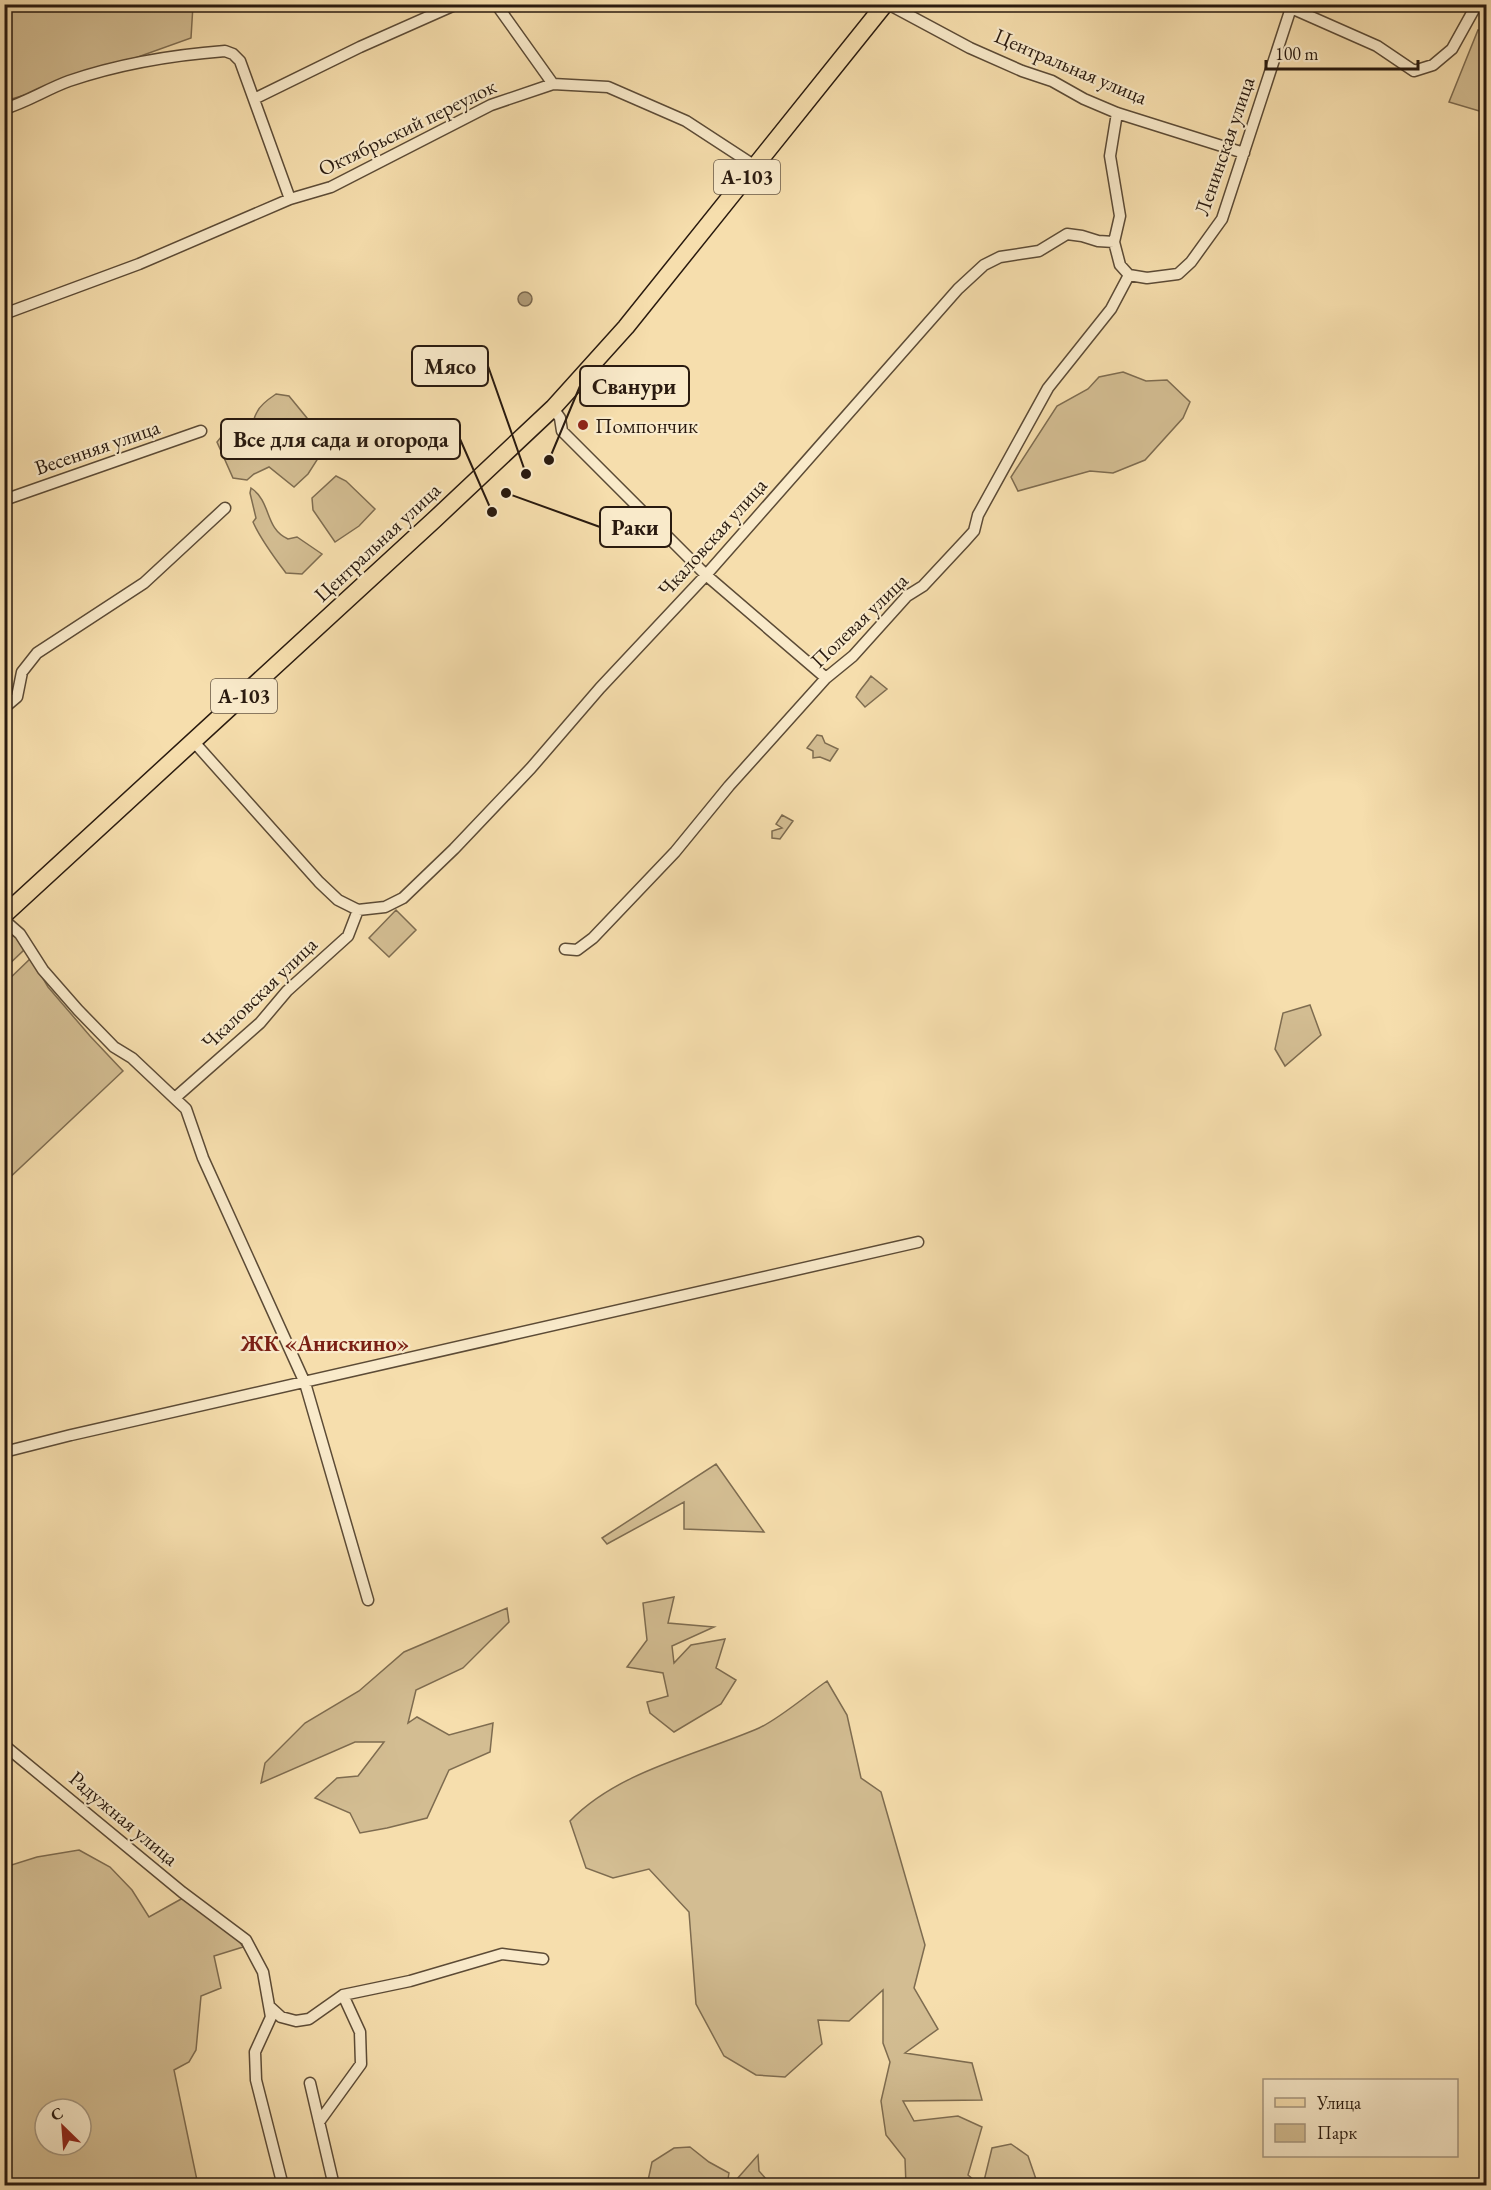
<svg xmlns="http://www.w3.org/2000/svg" width="1491" height="2190" font-family="'EB Garamond',serif">
<style>
.green{fill:#d3bd92;stroke:#7e6c50;stroke-width:1.5;fill-rule:evenodd}
.water{fill:#b09b77;stroke:#7a674d;stroke-width:1.5}
.lines{fill:none;stroke-linecap:round;stroke-linejoin:round}
.street-casing{stroke:#5c4b36;stroke-width:13}
.primary-casing{stroke:#291a0f;stroke-width:19}
.street{stroke:#f9eaca;stroke-width:10}
.primary{stroke:#f6dead;stroke-width:16}
.poi-dot{fill:#8f2418;stroke:#f9eaca;stroke-width:2}
.labels{text-anchor:middle;dominant-baseline:central;stroke-width:4.5;stroke-linejoin:round;paint-order:stroke}
.shield{fill:#f9eaca;stroke:#675847;stroke-width:1.5}
.shield-label{font-size:20px;font-weight:bold;fill:#291a0f}
.street-label{font-size:21px;fill:#291a0f;stroke:#f9eaca}
.poi-label{font-size:21px;fill:#291a0f;stroke:#f9eaca;text-anchor:start}
.neighbourhood-label{font-size:22px;font-weight:bold;fill:#7a1f14;stroke:#f9eaca}
.leader{fill:none;stroke:#291a0f;stroke-width:2}
.callout-dot{fill:#291a0f;stroke:#f9eaca;stroke-width:2}
.callout{fill:#f9eaca;stroke:#291a0f;stroke-width:2}
.callout-label{font-size:22px;text-anchor:middle;font-weight:bold;fill:#291a0f}
</style>
<rect width="100%" height="100%" fill="#f6dead"/>
<filter id="stains"><feTurbulence type="fractalNoise" baseFrequency=".00333" numOctaves="4"/><feColorMatrix values="0 0 0 0 .2 0 0 0 0 .09 0 0 0 0 .02 0 0 0 .5 -.17"/></filter>
<radialGradient id="worn" r=".72"><stop offset=".6" stop-color="#630" stop-opacity="0"/><stop offset="1" stop-color="#630" stop-opacity=".3"/></radialGradient>
<!-- green -->
<path class="green" d="M5 5H193L191 38 68 82 5 101Z
M1478 30 1486 32V113L1449 102Z
M1123 372 1146 381 1167 380 1190 402 1183 418 1145 460 1113 473 1090 471 1018 491 1011 477 1057 406 1088 389 1099 377Z
M276 394 289 396 307 418 301 436 289 447 296 458 304 456 314 451 317 460 308 474 294 487 269 467 254 474 247 480 233 478 217 442 225 432 246 435C254 425 252 421 257 412 260 405 270 398 276 394Z
M336 476 346 481 375 509 359 526 335 542 313 510 312 498Z
M251 488C272 502 264 528 288 539L297 537 322 554 302 574 286 573C274 557 261 540 253 522L256 518 250 493Z
M871 676 887 689 865 707 856 697C860 689 866 684 871 676Z
M817 735 822 736 825 743 838 749 830 761 820 757 813 758V751L807 748Z
M782 815 793 821 780 839 772 838V831L782 828 776 824Z
M396 910 416 930 389 957 369 938Z
M16 934 25 949 5 968V939Z
M31 958 48 987 90 1036 123 1071 5 1182V983Z
M1310 1005 1321 1035 1285 1066 1275 1049 1283 1013Z
M716 1464 764 1532 684 1529V1502L607 1544 602 1538Z
M674 1597 668 1623 714 1627 672 1646 674 1663 691 1645 725 1639 716 1668 736 1680 721 1704 674 1732 650 1713 647 1702 668 1696 663 1673 627 1667 647 1640 643 1603Z
M507 1608 509 1622 463 1668 416 1690 408 1723 417 1717 449 1735 493 1723 490 1752 449 1770 427 1818 387 1828 360 1833 350 1813 315 1798 337 1778 358 1776 384 1742H355L261 1783 265 1763 305 1723 359 1691 404 1652Z
M827 1681 847 1715 861 1778 881 1792 925 1945 914 1988 938 2029 905 2053 972 2063 982 2100 903 2101 914 2121 958 2116 982 2127 968 2175 980 2185H906L905 2159 886 2135 881 2101 890 2062 883 2043V1990L849 2021 818 2020 822 2044 785 2077 756 2075 724 2056 696 2004 689 1912 649 1869 613 1878 586 1868 570 1821C618 1771 697 1755 759 1728 779 1719 808 1694 827 1681Z
M79 1850 110 1867 132 1890 149 1917 183 1898 235 1934 243 1947 214 1956 221 1988 201 1996 196 2050 189 2062 174 2070 198 2185 5 2186V1867L37 1857ZM45 2109H81V2145H45Z
M1011 2144 1028 2156 1038 2185H983L992 2148Z
M690 2147 709 2162 729 2173 727 2185H647L652 2162 674 2148Z
M758 2155 759 2171 768 2181 769 2185H735L737 2179Z"/>
<!-- water -->
<path class="water" d="M518 299a7 7 0 1 1 14 0a7 7 0 1 1-14 0Z"/>
<g class="lines">
<defs>
<path id="street" d="M496 4 553 84
M888 4 970 48 1022 71 1052 81 1084 99 1117 113 1244 153
M1291 8 1377 46 1414 71 1433 65 1452 49 1477 4
M254 99 360 47 457 4
M4 109C27 102 47 89 69 81 119 64 172 55 225 51L233 54 240 61 290 199
M1117 113 1110 156 1120 216 1114 242 1120 265 1129 275
M1129 275 1147 278 1178 274 1191 262 1222 219 1291 8 1290 4
M4 314 139 264 290 199 331 187 491 105 553 84 608 87 686 121 755 166
M553 408 560 418 562 431 706 575 826 678
M4 500 201 431
M4 708 17 697 22 672 37 653 144 583 225 508
M194 742 319 882 338 900 358 910 385 907 403 898 454 849 531 768 600 688 706 575 958 289 984 265 1000 257 1039 251 1067 234 1082 236 1098 241 1114 242
M4 920 20 934 43 970 78 1010 114 1047 132 1058 186 1109 203 1158 305 1383 368 1600
M565 949 577 950 593 938 675 852 729 786 826 678 853 656 907 596 923 586 965 541 974 531 978 515 1048 388 1111 309 1129 275
M176 1097 260 1023 287 991 348 936 358 910
M4 1452 71 1435 918 1242
M4 1745 182 1892 246 1940 263 1972 271 2017 255 2052 256 2080 283 2186
M269 2006 281 2017 296 2021 309 2019 343 1995 410 1981 502 1954 543 1959
M310 2083 334 2186
M319 2122 361 2064 360 2032 343 1995"/>
<path id="primary" d="M4 915 434 520 553 408 626 327 885 4"/>
</defs>
<!-- street casing -->
<use href="#street" class="street-casing"/>
<!-- primary casing -->
<use href="#primary" class="primary-casing"/>
<!-- street -->
<use href="#street" class="street"/>
<!-- primary -->
<use href="#primary" class="primary"/>
</g>
<!-- markers -->
<circle class="poi-dot" cx="583" cy="425" r="6"/>
<g class="labels">
<!-- shield labels -->
<g class="shield">
<rect x="714" y="160" width="66" height="34" rx="4.5"/>
<rect x="211" y="679" width="66" height="34" rx="4.5"/>
</g>
<g class="shield-label">
<text x="747" y="177">А-103</text>
<text x="244" y="696">А-103</text>
</g>
<!-- street labels -->
<g class="street-label">
<text transform="translate(1071 66) rotate(23)">Центральная улица</text>
<text transform="translate(407 127) rotate(-26)">Октябрьский переулок</text>
<text transform="translate(1224 146) rotate(-71)">Ленинская улица</text>
<text transform="translate(97 447) rotate(-19)">Весенняя улица</text>
<text transform="translate(712 537) rotate(-48)">Чкаловская улица</text>
<text transform="translate(377 542) rotate(-43)">Центральная улица</text>
<text transform="translate(859 620) rotate(-44)">Полевая улица</text>
<text transform="translate(259 993) rotate(-44)">Чкаловская улица</text>
<text transform="translate(124 1818) rotate(40)">Радужная улица</text>
</g>
<!-- poi labels -->
<g class="poi-label">
<text x="595" y="425">Помпончик</text>
</g>
<!-- neighbourhood labels -->
<g class="neighbourhood-label">
<text x="325" y="1343">ЖК «Анискино»</text>
</g>
</g>
<!-- callouts -->
<path class="leader" d="M526 474L488 366M549 460L580 386M492 512L460 439M506 493L600 527"/>
<g class="callout-dot">
<circle cx="526" cy="474" r="6"/>
<circle cx="549" cy="460" r="6"/>
<circle cx="492" cy="512" r="6"/>
<circle cx="506" cy="493" r="6"/>
</g>
<g class="callout">
<rect x="412" y="346" width="76" height="40" rx="6"/>
<rect x="580" y="366" width="109" height="40" rx="6"/>
<rect x="221" y="419" width="239" height="40" rx="6"/>
<rect x="600" y="507" width="71" height="40" rx="6"/>
</g>
<g class="callout-label">
<text x="450" y="374">Мясо</text>
<text x="634" y="394">Сванури</text>
<text x="341" y="447">Все для сада и огорода</text>
<text x="635" y="535">Раки</text>
</g>
<!-- margin -->
<rect width="1491" height="2190" fill="none" stroke="#f6dead" stroke-width="24"/>
<rect x="6" y="6" width="1479" height="2178" fill="none" stroke="#291a0f" stroke-width="3"/>
<rect x="12" y="12" width="1467" height="2166" fill="none" stroke="#291a0f" stroke-width="1.5"/>
<!-- legend -->
<rect x="1263" y="2079" width="195" height="78" fill="#f9eaca" stroke="#a6977f" stroke-width="1.5"/>
<rect x="1275" y="2098" width="30" height="9" fill="#f6dead" stroke="#a6977f" stroke-width="1.5"/>
<text x="1317" y="2109" font-size="18" fill="#291a0f">Улица</text>
<rect x="1275" y="2124" width="30" height="18" fill="#d3bd92" stroke="#a6977f" stroke-width="1.5"/>
<text x="1317" y="2139" font-size="18" fill="#291a0f">Парк</text>
<!-- north arrow -->
<g transform="translate(63 2127) rotate(335)"><circle r="28" fill="#f9eaca" stroke="#a6977f" stroke-width="1.5"/>
<path d="M0-4.5L10 22L0 15L-10 22Z" fill="#8f2418"/>
<text y="-9" font-size="16" font-weight="bold" text-anchor="middle" fill="#291a0f">С</text>
</g>
<!-- scale -->
<path d="M1266 60v9h152v-9" fill="none" stroke="#291a0f" stroke-width="3"/>
<text x="1275" y="60" font-size="18" fill="#291a0f" stroke="#f9eaca" stroke-width="4.5" paint-order="stroke">100 m</text>
<rect width="100%" height="100%" filter="url(#stains)"/>
<rect width="100%" height="100%" fill="url(#worn)"/>
</svg>
